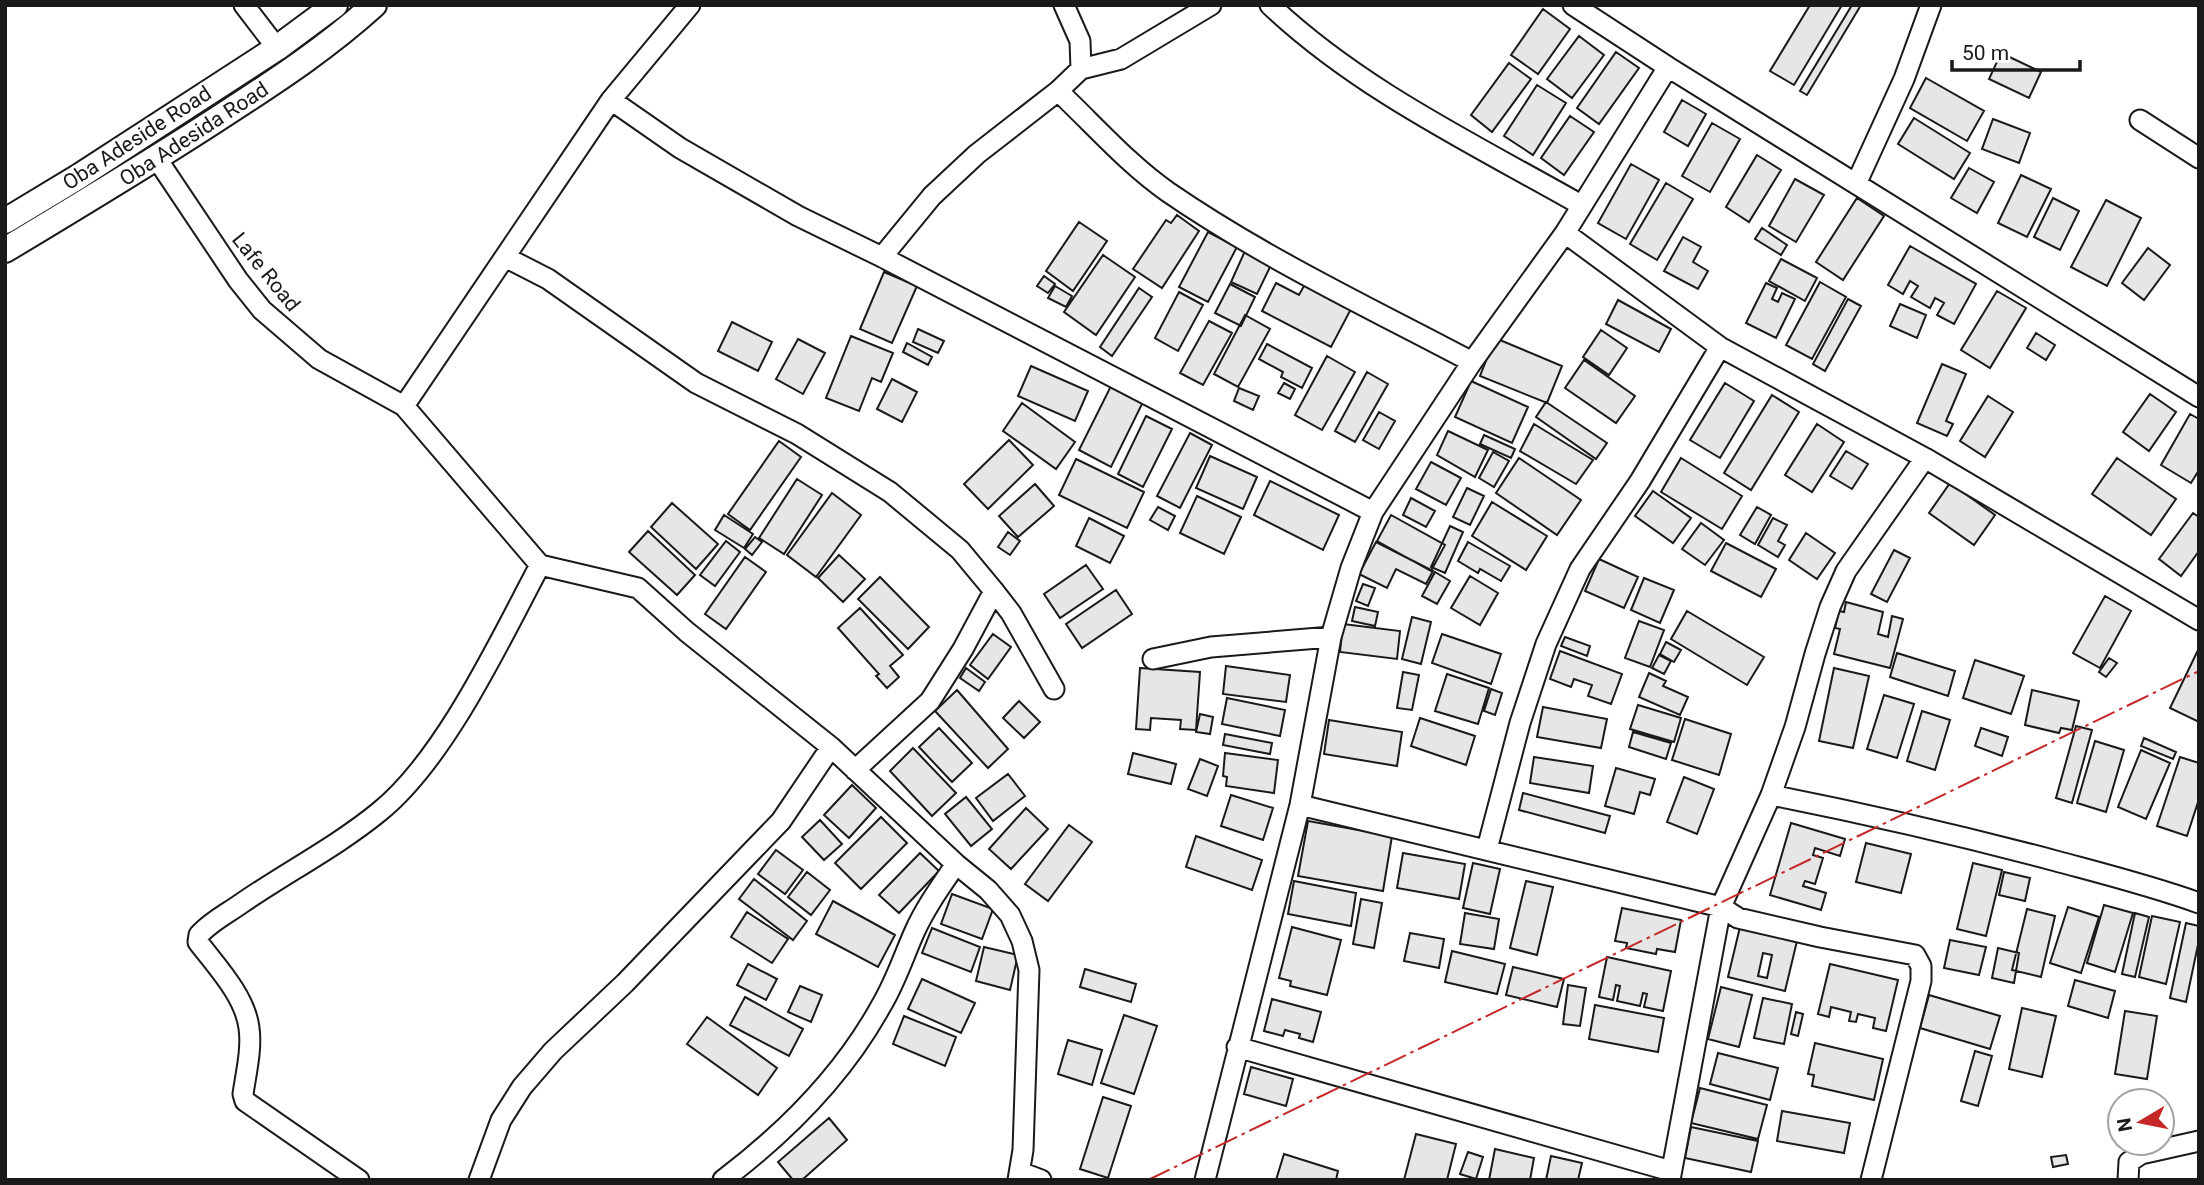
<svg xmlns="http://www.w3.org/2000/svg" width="2204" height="1185" font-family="Roboto,sans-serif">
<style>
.building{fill:#e6e6e6;stroke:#1a1a1a;stroke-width:2;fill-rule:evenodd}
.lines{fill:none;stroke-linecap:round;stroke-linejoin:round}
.minor-casing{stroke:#1a1a1a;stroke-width:23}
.major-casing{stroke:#1a1a1a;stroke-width:28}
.minor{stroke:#fff;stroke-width:19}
.major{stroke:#fff;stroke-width:24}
.power{stroke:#c62828;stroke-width:2;stroke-dasharray:24 5 3.5 5;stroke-linecap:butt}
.labels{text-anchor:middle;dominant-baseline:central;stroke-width:5;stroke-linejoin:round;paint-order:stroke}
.street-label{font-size:21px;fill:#1a1a1a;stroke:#fff}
</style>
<rect width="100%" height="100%" fill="#fff"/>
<!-- building -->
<path class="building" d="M1810 5H1842L1794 85 1770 71Z
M1852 5H1861L1807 95 1800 91Z
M1543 9 1570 29 1538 74 1511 55Z
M1579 36 1604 55 1572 98 1547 79Z
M1616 52 1639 68 1599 124 1577 108Z
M2001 53 2041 72 2029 98 1989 79Z
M1509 63 1531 79 1492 132 1471 115Z
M1926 78 1984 111 1967 141 1910 108Z
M1537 85 1566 103 1533 155 1504 136Z
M1682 100 1706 114 1688 146 1664 132Z
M1570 116 1594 132 1564 175 1541 158Z
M1914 118 1970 153 1954 179 1898 144Z
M1993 119 2030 133 2019 163 1982 149Z
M1712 123 1740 139 1710 192 1682 176Z
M1757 155 1781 170 1749 222 1726 207Z
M1631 164 1659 180 1626 239 1598 223Z
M1969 168 1994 182 1977 213 1951 198Z
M2021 175 2051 189 2027 237 1998 223Z
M1795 179 1824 195 1796 242 1769 226Z
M1666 183 1693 199 1657 260 1630 244Z
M1857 198 1884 216 1843 280 1816 262Z
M2053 198 2079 211 2060 250 2034 237Z
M2106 200 2141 218 2107 286 2071 267Z
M1177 215 1199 231 1162 288 1133 269 1166 220 1171 223Z
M1079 222 1107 241 1073 291 1046 271Z
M1762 228 1787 245 1781 255 1755 239Z
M1208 232 1237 247 1208 302 1179 287Z
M1683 237 1701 247 1693 262 1708 271 1698 289 1664 271Z
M1910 246 1976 284 1954 324 1937 315 1944 303 1935 298 1930 308 1911 297 1918 286 1910 281 1903 294 1888 285Z
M2148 248 2170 265 2144 300 2122 283Z
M1245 251 1272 263 1257 294 1231 282Z
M1103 255 1135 277 1096 335 1064 312Z
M1781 259 1817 278 1805 301 1769 281Z
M884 272 917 286 892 343 860 329Z
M1044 276 1055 284 1048 293 1037 286Z
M1820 282 1846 297 1812 359 1786 345Z
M1276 283 1299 295 1305 284 1351 309 1331 347 1262 311Z
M1766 283 1777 288 1772 299 1778 302 1782 293 1795 299 1776 338 1746 323Z
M1230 284 1255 297 1241 326 1215 313Z
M1055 286 1072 296 1066 307 1048 298Z
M1139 288 1152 297 1112 356 1100 347Z
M1997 291 2026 308 1990 368 1961 350Z
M1179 292 1203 305 1178 351 1155 338Z
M1848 299 1861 306 1825 371 1813 364Z
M1618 300 1671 329 1659 352 1606 324Z
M1900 304 1926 315 1917 338 1890 326Z
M1245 315 1270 329 1238 387 1214 374Z
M1209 321 1232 333 1203 385 1180 373Z
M732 322 772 342 758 371 718 351Z
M918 329 944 341 938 353 913 342Z
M1601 330 1627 348 1609 375 1583 357Z
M2036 333 2055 345 2046 360 2027 348Z
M851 336 893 353 881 382 872 378 859 411 826 398Z
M1495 338 1562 366 1547 403 1480 376Z
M798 339 825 353 803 394 776 379Z
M907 343 932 357 928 365 903 352Z
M1267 344 1312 368 1302 388 1281 377 1283 372 1259 359Z
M1327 356 1355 372 1322 430 1295 415Z
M1584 360 1635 396 1616 423 1565 388Z
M1942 364 1966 374 1946 421 1953 424 1947 436 1917 423Z
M1031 366 1088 391 1075 421 1018 396Z
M1367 372 1388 384 1355 442 1335 431Z
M892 379 917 392 902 422 877 409Z
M1471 381 1528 407 1512 443 1455 417Z
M1284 383 1295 389 1290 399 1278 393Z
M1725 383 1754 401 1720 458 1690 440Z
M1111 386 1143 402 1111 467 1079 450Z
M1239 388 1259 396 1253 410 1234 401Z
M2150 394 2176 412 2149 451 2123 432Z
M1772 395 1799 412 1751 490 1724 473Z
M1988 396 2013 412 1985 457 1960 441Z
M1546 402 1607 443 1596 459 1536 417Z
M1022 403 1075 442 1056 469 1003 431Z
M1379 412 1395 421 1379 449 1363 440Z
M2190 414 2199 419V470L2191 483 2161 465Z
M1146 416 1172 429 1143 487 1118 474Z
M1534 424 1593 460 1576 484 1520 451Z
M1817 424 1844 442 1812 492 1785 475Z
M1448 431 1488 450 1475 477 1437 455Z
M1190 433 1212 445 1180 508 1157 496Z
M1484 435 1515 449 1511 458 1480 444Z
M1009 440 1033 465 988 509 964 484Z
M779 441 801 457 750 530 728 514Z
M1846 451 1868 464 1852 489 1830 476Z
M1493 452 1509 461 1494 487 1479 478Z
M1210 456 1257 477 1243 509 1196 488Z
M1519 458 1581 500 1557 535 1496 493Z
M1681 458 1742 496 1722 529 1661 492Z
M2117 458 2176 499 2151 535 2092 494Z
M1076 459 1144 492 1127 528 1059 495Z
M1431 462 1461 478 1446 505 1416 489Z
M797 479 822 495 784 554 759 538Z
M1270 481 1339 515 1323 550 1254 515Z
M1950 483 1995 515 1974 545 1929 513Z
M1035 484 1054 506 1018 537 999 516Z
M1467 488 1484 496 1470 525 1453 517Z
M1653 491 1691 518 1673 543 1635 516Z
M832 493 861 515 816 577 787 555Z
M1197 496 1241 517 1224 554 1180 533Z
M1411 498 1435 511 1426 527 1403 515Z
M1492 502 1547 536 1526 570 1472 536Z
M672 503 718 544 696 569 651 527Z
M1158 507 1175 516 1168 530 1150 520Z
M1757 507 1771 515 1755 544 1740 535Z
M2193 513 2199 517V551L2181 576 2159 559Z
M724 515 753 534 744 548 715 530Z
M1391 515 1445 545 1431 571 1377 541Z
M1089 518 1124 536 1110 563 1076 546Z
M1773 518 1787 525 1778 541 1785 545 1778 557 1758 545Z
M1701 523 1724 540 1705 565 1682 549Z
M1450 526 1463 532 1445 573 1431 567Z
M648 531 695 575 677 595 629 552Z
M1008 532 1020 541 1010 555 998 547Z
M1806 533 1835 553 1817 579 1789 560Z
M755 537 762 542 752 555 745 549Z
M726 541 740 552 715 586 700 575Z
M1376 542 1433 571 1426 584 1396 569 1387 588 1359 574Z
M1468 542 1510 566 1501 581 1480 569 1478 573 1458 561Z
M1726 543 1776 569 1761 597 1711 571Z
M1894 550 1910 558 1887 602 1871 594Z
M839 555 865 579 843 602 818 578Z
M745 557 766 572 726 629 705 614Z
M1599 559 1638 577 1624 608 1585 591Z
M1086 565 1103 589 1060 618 1044 594Z
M1435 572 1450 581 1437 604 1422 596Z
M1470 576 1498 593 1480 625 1451 608Z
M880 577 929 627 908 649 858 599Z
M1644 578 1674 590 1660 623 1631 610Z
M1363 584 1375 588 1368 606 1356 601Z
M1116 590 1132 614 1082 648 1066 624Z
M2105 596 2131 611 2100 668 2073 653Z
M1846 602 1883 612 1878 634 1888 637 1892 616 1903 619 1890 668 1834 654 1840 629 1835 628 1839 611 1844 612Z
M1355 607 1378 612 1375 626 1352 621Z
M860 608 903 655 890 666 899 677 887 688 876 676 879 674 838 628Z
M1687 611 1764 657 1747 685 1671 639Z
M1412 617 1431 622 1421 664 1402 659Z
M1639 621 1664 630 1650 667 1625 658Z
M1343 624 1400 631 1397 659 1340 652Z
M993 634 1011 647 988 679 970 665Z
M1442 634 1501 654 1491 684 1432 663Z
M1565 637 1590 646 1587 656 1561 646Z
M1666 642 1681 650 1674 662 1660 654Z
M2199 648V722L2170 708Z
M1560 651 1622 674 1611 704 1588 696 1592 685 1574 679 1571 687 1550 679Z
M1897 653 1955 671 1948 696 1890 677Z
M1659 655 1671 661 1664 674 1652 668Z
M2109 658 2117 663 2106 677 2099 672Z
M1975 660 2024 676 2011 714 1963 698Z
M1226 666 1290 675 1286 702 1223 694Z
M966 668 985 682 979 691 960 678Z
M1140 668 1200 672 1196 730 1180 729 1181 720 1151 718 1150 730 1136 729Z
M1834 668 1869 676 1853 748 1819 741Z
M1403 672 1419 675 1412 710 1397 708Z
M1649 673 1666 681 1663 686 1688 697 1680 715 1639 697Z
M1447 674 1489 688 1478 724 1435 711Z
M1491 689 1502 693 1495 715 1484 711Z
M957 690 1008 749 988 768 935 711Z
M2032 690 2079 701 2072 730 2061 728 2059 733 2025 725Z
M1884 695 1914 704 1897 758 1867 749Z
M1227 698 1285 710 1280 736 1222 724Z
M1019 701 1040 722 1024 738 1003 718Z
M1638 705 1681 718 1674 742 1630 729Z
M1543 707 1607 719 1601 748 1537 737Z
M1922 711 1950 720 1935 770 1907 761Z
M1200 714 1213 717 1210 734 1196 732Z
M1420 718 1475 736 1466 765 1411 746Z
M1685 719 1731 734 1719 775 1672 760Z
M1329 720 1402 732 1397 766 1324 754Z
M2076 726 2092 730 2072 803 2056 798Z
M939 728 972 763 952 782 919 747Z
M1981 728 2008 737 2002 756 1975 746Z
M1633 732 1671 743 1666 759 1629 747Z
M1225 734 1272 743 1270 754 1223 745Z
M2144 738 2176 752 2173 759 2141 746Z
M2095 741 2124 750 2106 812 2077 803Z
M913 748 956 793 932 816 890 771Z
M2141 750 2170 763 2146 819 2118 807Z
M1133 753 1176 764 1171 784 1128 774Z
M1225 753 1278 760 1274 793 1226 786 1227 777 1223 776Z
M1534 757 1593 766 1589 793 1530 783Z
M2180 757 2199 763V799L2187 836 2157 826Z
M1200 759 1218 766 1207 796 1188 789Z
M1616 768 1655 779 1650 795 1640 792 1634 814 1605 806Z
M1008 774 1025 796 993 821 976 798Z
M1684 777 1714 789 1697 834 1667 822Z
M852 785 876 808 849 838 824 815Z
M1523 793 1610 816 1605 833 1519 810Z
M1231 795 1273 808 1263 840 1221 826Z
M966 797 992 829 971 846 945 814Z
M1026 808 1048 829 1011 869 989 849Z
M881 817 907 843 861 889 835 863Z
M820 820 842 844 824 860 802 837Z
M1308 821 1392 836 1383 891 1298 876Z
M1791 823 1845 839 1840 856 1815 848 1813 855 1823 858 1815 884 1805 881 1803 886 1826 893 1821 910 1770 895Z
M1069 825 1092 842 1048 901 1025 884Z
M1196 836 1262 860 1252 890 1186 867Z
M1866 843 1911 854 1901 893 1856 882Z
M776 850 803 870 785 894 758 874Z
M920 853 939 871 899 913 879 895Z
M1403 853 1465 864 1459 899 1397 888Z
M1473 863 1500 869 1490 914 1463 908Z
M1973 863 2002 870 1986 936 1957 929Z
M807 872 830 890 811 915 788 897Z
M2004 872 2030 878 2025 901 1999 895Z
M754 879 807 921 793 940 739 899Z
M1294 881 1356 893 1351 926 1288 914Z
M1526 881 1553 887 1537 955 1510 948Z
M952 894 993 909 982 939 941 924Z
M1361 899 1382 903 1374 948 1353 944Z
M833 901 895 935 878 967 816 934Z
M2104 905 2133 913 2115 972 2087 963Z
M2068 907 2099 917 2081 973 2050 963Z
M1622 908 1681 920 1675 952 1657 949 1656 954 1626 948 1627 943 1615 941Z
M2027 909 2055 916 2041 977 2012 970Z
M747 912 788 939 772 963 731 937Z
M1465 913 1499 919 1494 949 1460 944Z
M2135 913 2149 917 2135 977 2122 974Z
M2152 916 2180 922 2166 984 2139 977Z
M2186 923 2199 926V940L2186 1002 2170 998Z
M1292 927 1341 940 1327 995 1290 986 1291 981 1279 978Z
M1740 927 1797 941 1785 991 1728 977ZM1763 953 1772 955 1767 978 1758 976Z
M932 928 980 947 971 972 922 953Z
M1410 933 1444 939 1439 968 1404 961Z
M1950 940 1986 947 1979 975 1944 968Z
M984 947 1018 955 1010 990 976 981Z
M1998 948 2019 953 2014 983 1992 978Z
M1452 951 1505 964 1497 994 1445 982Z
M1607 957 1671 971 1663 1011 1644 1007 1647 994 1643 993 1640 1006 1617 1001 1620 986 1616 985 1613 1000 1599 997Z
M748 964 777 979 766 1000 737 985Z
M1830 964 1898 980 1886 1031 1873 1028 1875 1018 1858 1014 1856 1022 1849 1021 1851 1012 1831 1007 1829 1017 1818 1014Z
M1513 967 1564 979 1557 1007 1506 995Z
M1085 969 1136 984 1131 1002 1080 987Z
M922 979 975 1003 961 1033 908 1009Z
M2075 980 2115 991 2108 1018 2068 1006Z
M1568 985 1586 988 1580 1026 1563 1024Z
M800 986 822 995 811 1022 788 1012Z
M1721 987 1752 995 1739 1047 1708 1039Z
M1929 995 2000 1016 1990 1049 1920 1028Z
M745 997 803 1029 789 1056 730 1025Z
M1763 998 1792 1004 1784 1044 1754 1038Z
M1272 999 1321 1012 1313 1042 1299 1038 1300 1034 1285 1030 1283 1036 1264 1031Z
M1595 1005 1664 1018 1658 1052 1589 1039Z
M2022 1008 2056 1016 2042 1077 2009 1069Z
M2125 1011 2157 1016 2147 1079 2115 1074Z
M1796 1012 1803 1014 1798 1036 1791 1034Z
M1124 1015 1157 1026 1134 1094 1101 1083Z
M904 1016 956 1037 945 1066 893 1044Z
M707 1017 777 1068 758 1095 687 1044Z
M1068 1040 1102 1050 1092 1085 1058 1074Z
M1815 1043 1883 1059 1874 1100 1812 1086 1814 1075 1808 1074Z
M1975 1051 1992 1056 1978 1106 1961 1101Z
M1718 1053 1778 1068 1770 1100 1710 1084Z
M1251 1067 1293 1079 1286 1106 1244 1094Z
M1700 1088 1767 1105 1758 1139 1691 1123Z
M1103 1097 1131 1106 1108 1178 1080 1169Z
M1782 1111 1850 1123 1844 1153 1777 1141Z
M829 1118 847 1140 802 1180H793L778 1162Z
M1691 1127 1758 1141 1751 1172 1685 1158Z
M1416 1134 1456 1144 1447 1180H1404Z
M1495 1149 1534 1158 1530 1180H1489Z
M1468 1152 1483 1157 1476 1179 1460 1174Z
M1284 1154 1338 1171 1336 1180H1276Z
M2066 1155 2068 1164 2053 1167 2051 1157Z
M1551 1156 1582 1163 1578 1180H1546Z"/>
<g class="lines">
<defs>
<path id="minor" d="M244 5 277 48
M1064 5 1080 41 1081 69
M1270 5C1360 90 1474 144 1581 205
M1573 5 1668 67 2199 397
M1058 91C1094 125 1128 164 1168 192 1264 258 1370 308 1472 362
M611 100 680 148 798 216 882 257 1373 512
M2140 120 2199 158
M157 159 238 280 262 310 319 359 404 406 540 565 638 588 687 632 831 747 956 864 988 890 1010 915 1022 941 1029 970 1023 1150 1018 1180
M1856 184 1904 79 1931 5
M1565 233 1720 347 1925 458 2199 620
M505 257 548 279 696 383 797 434 890 492 960 550 994 591 1011 613 1054 689
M882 257 932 196 977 154 1058 91 1081 69 1121 59 1211 5
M404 406 611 100 690 5
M1153 659 1211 647 1331 637
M855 770 930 701 963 649 994 591
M1771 795C1867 814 1962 836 2056 861 2104 874 2152 886 2199 903
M1300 805 1721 907 1738 918 1820 937 1915 955 1921 966V981L1871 1180
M1487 849 1520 723 1546 644 1580 569 1640 481 1720 347
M1237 1047 1671 1171
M1020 1172 1041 1180
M359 1180 245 1101 243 1094C246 1073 252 1049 249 1028 245 996 217 967 198 942L199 935C210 922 228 913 242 903 287 872 336 847 379 812 445 759 500 640 540 565
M479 1180 501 1120 522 1087 553 1051 625 983 781 821 831 747
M723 1180C785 1133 843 1075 881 1006 895 983 903 958 914 933 925 908 941 886 956 864
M1205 1180 1300 805 1331 637 1351 568 1373 512 1472 362 1565 233 1668 67
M1670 1180 1721 907 1771 795 1795 727 1815 654 1830 607 1846 571 1925 458
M2128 1180 2129 1162 2141 1154 2199 1141"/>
<path id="major" d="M5 221 78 177 277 48 335 5
M5 250C80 205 155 160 228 112 279 79 329 46 374 5"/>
</defs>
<!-- minor casing -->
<use href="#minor" class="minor-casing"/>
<!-- major casing -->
<use href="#major" class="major-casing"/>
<!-- minor -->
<use href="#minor" class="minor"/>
<!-- major -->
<use href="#major" class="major"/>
<!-- power -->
<path class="power" d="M1148 1180 2199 671"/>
</g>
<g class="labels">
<!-- street labels -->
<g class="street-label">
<text transform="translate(194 134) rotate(-33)">Oba Adesida Road</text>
<text transform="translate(137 138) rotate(-33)">Oba Adeside Road</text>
<text transform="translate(266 272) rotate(51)">Lafe Road</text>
</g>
</g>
<!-- border -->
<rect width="2204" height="1185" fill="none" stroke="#1a1a1a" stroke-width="14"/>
<!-- north arrow -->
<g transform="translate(2141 1122) rotate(260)"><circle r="33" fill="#ffffff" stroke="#a3a3a3" stroke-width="2"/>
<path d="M0-5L12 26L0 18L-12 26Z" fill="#c62828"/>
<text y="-10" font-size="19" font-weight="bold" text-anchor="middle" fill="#1a1a1a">N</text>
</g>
<!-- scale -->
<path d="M1952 60v10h128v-10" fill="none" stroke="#1a1a1a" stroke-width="3.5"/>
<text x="1962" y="60" font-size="21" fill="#1a1a1a" stroke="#ffffff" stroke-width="5" paint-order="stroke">50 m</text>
</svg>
